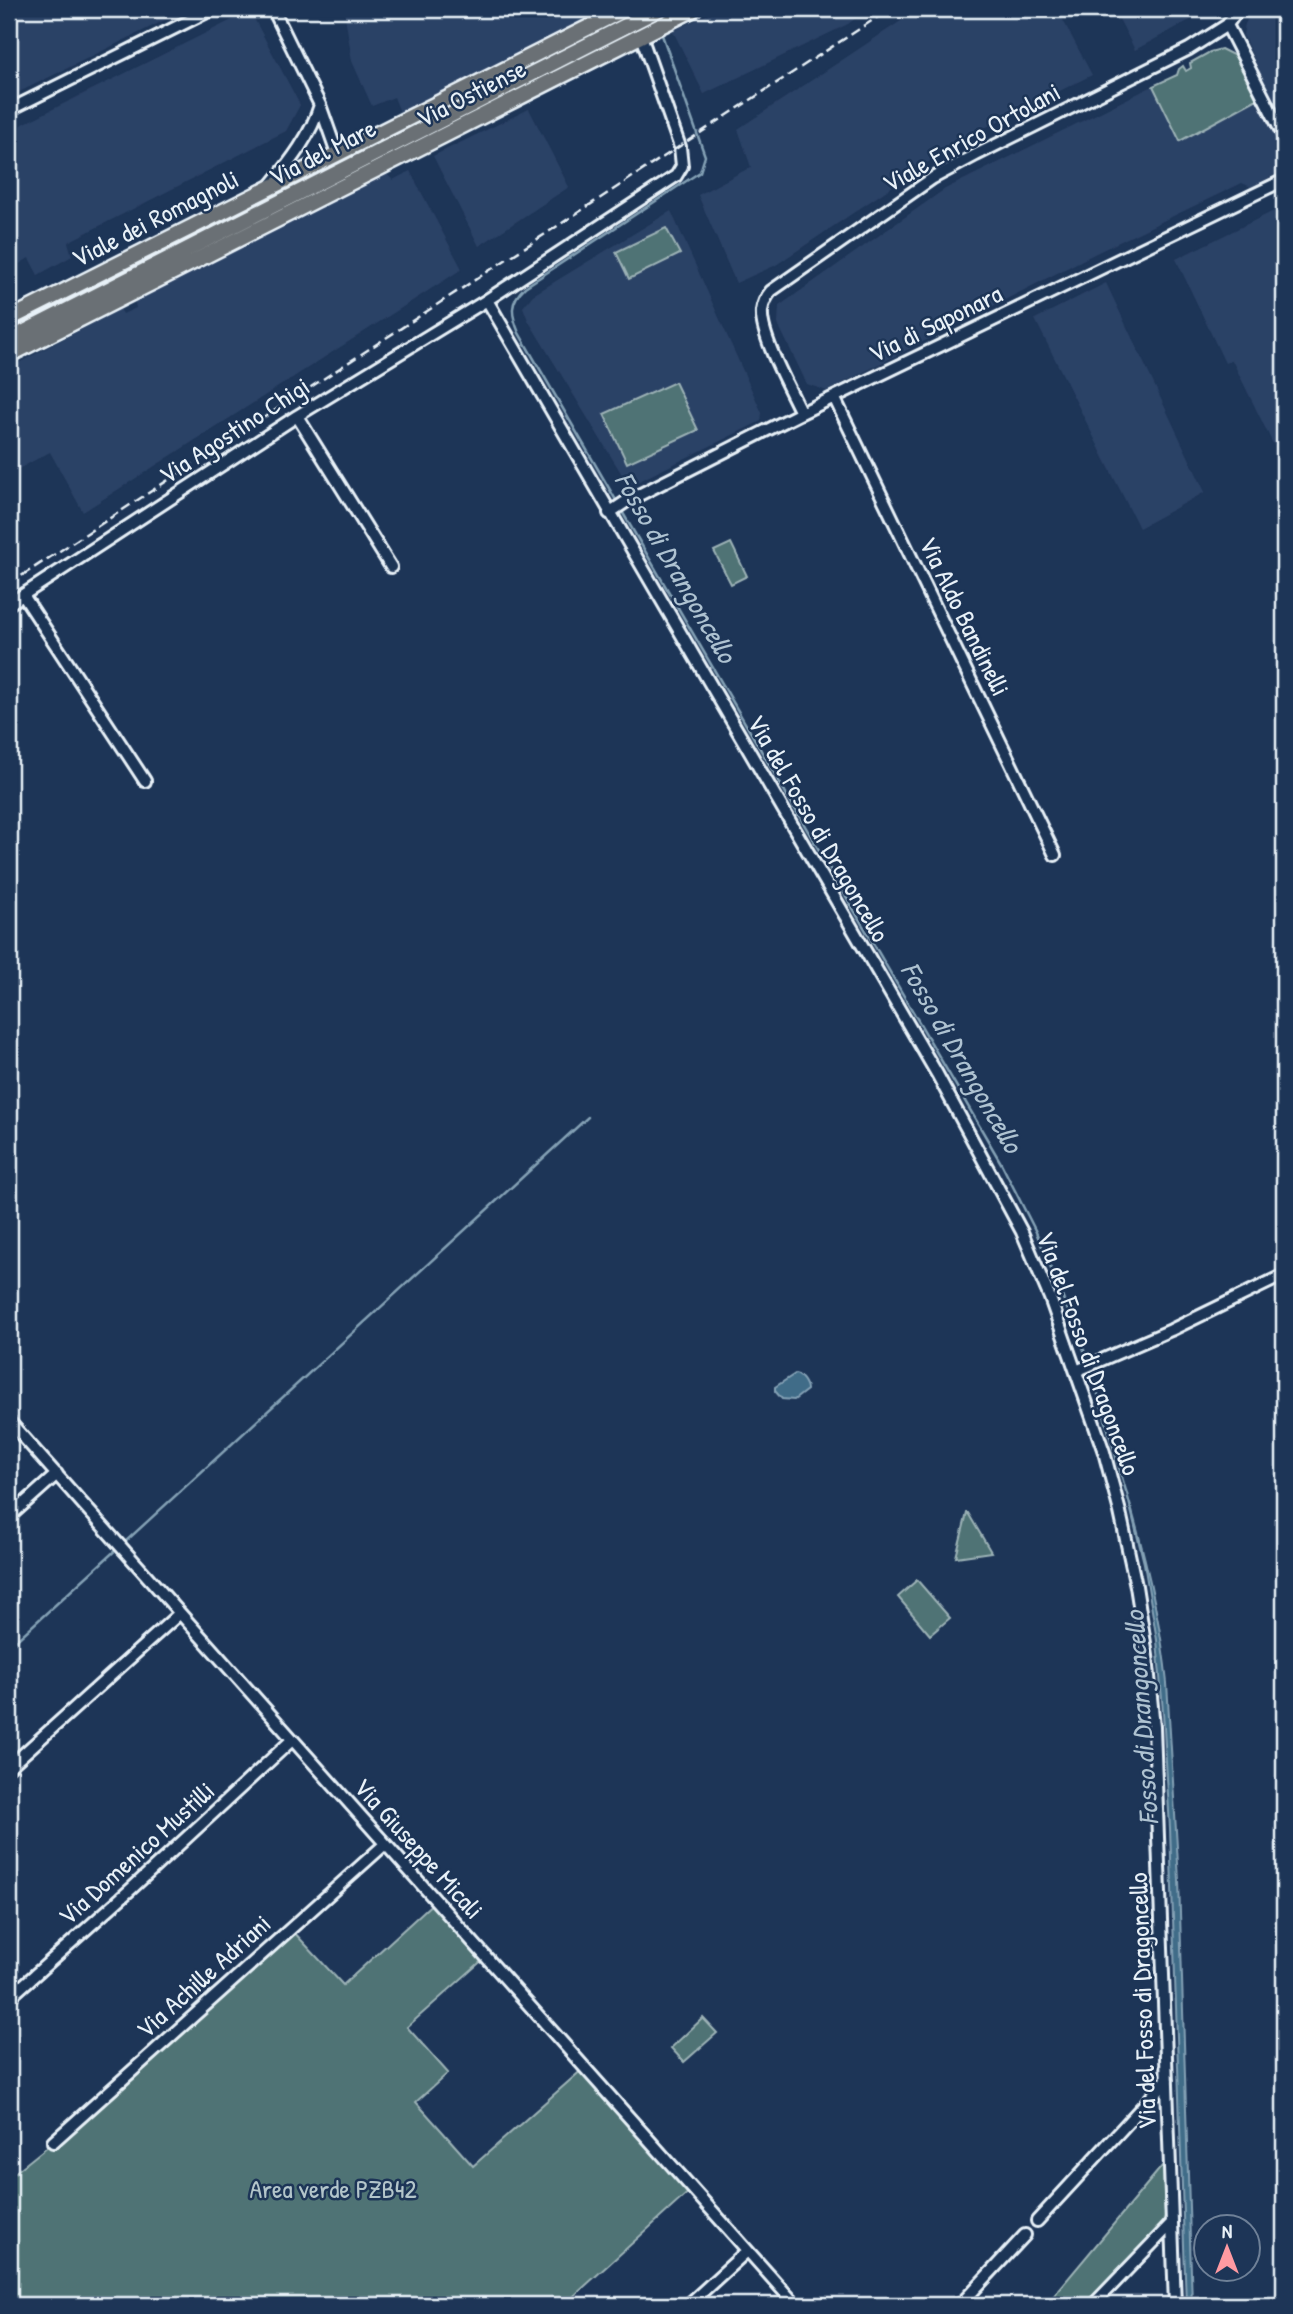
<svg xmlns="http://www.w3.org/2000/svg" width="1293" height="2314" font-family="'Patrick Hand',sans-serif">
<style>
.built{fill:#2c4266}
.green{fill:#507374;stroke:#9cb2b6;stroke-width:2}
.water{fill:#416c88;stroke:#84a1b5;stroke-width:2}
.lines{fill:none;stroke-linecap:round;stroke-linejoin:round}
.stream{stroke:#84a1b5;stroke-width:2.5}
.minor-casing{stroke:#e8f1f8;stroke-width:16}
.major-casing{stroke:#e8f1f8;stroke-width:19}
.minor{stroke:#1d3557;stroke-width:10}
.major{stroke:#6a7074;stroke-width:14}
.rail{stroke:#e8f1f8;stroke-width:2.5;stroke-dasharray:10 5;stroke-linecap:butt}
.labels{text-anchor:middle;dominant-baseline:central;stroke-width:5;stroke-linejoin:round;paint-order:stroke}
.street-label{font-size:26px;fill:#e8f1f8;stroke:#1d3557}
.park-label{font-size:26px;fill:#b3c5ca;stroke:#1d3557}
.water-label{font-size:28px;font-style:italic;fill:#aec2d1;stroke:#1d3557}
</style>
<rect width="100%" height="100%" fill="#1d3557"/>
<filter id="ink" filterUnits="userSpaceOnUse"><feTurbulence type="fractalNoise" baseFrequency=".0143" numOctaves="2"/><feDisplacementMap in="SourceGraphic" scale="14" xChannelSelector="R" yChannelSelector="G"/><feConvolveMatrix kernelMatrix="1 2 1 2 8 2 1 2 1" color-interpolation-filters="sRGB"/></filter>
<g filter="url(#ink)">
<!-- built -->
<path class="built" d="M9 9H187L9 97Z
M344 9H587L585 11 591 19 400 112 394 97 372 106 352 61Z
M719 9H868L848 24 704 94 673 31Z
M919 9H1057L1092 75 964 138 776 265 736 283 698 195 751 167 738 129Z
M1114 9H1210L1135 50Z
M1253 9H1284V123L1243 35 1245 24Z
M250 11 300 105 286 131 68 242 72 256 38 275 29 258 9 270V131Z
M1153 86 1180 141 1259 98 1284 149V170L1251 187 1242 183 1096 253 827 391 807 384 778 324 779 306 945 189Z
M529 109 569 187 479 246 433 156Z
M410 171 462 269 83 512 50 452 9 474V368L120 309 123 314 136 308 135 302 384 172 393 180Z
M1284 206V454L1279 456 1232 360 1225 363 1176 259Z
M671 211 762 413 761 421 629 486 528 320 523 307 533 295Z
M1106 283 1205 492 1139 528 1035 319Z"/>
<!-- green -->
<path class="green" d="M1221 49 1235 56 1259 98 1180 141 1153 86 1177 75 1179 69 1183 66 1186 71 1191 68 1190 63 1210 52Z
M666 228 680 254 629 279 616 252Z
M675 382 698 430 627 463 604 414Z
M731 543 747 576 731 584 714 551Z
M967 1513H968L991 1552 956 1557Z
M917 1580 950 1618 930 1635 898 1597Z
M435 1901 486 1957 407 2027 448 2073 416 2102 473 2166 584 2068 692 2189 564 2305H9V2172L12 2175 53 2142 291 1929 343 1985Z
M703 2018 717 2033 684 2062 671 2048Z
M1163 2165 1165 2216 1163 2222 1158 2229 1086 2305H1046Z"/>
<!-- water -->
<path class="water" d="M795 1374C801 1375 807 1384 807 1390L794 1400 782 1399 775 1391V1387Z
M1126 1490C1145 1554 1160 1616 1167 1683L1179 1880 1192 2305H1186L1170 1828 1163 1712 1157 1640 1144 1563Z"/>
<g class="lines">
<!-- stream -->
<path class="stream" d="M617 502 519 333C511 314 509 302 525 287L700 172 705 156 661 32
M620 508 1001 1163 1036 1232 1088 1360
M1091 1370 1126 1491
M124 1543 588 1117
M9 1647 119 1547"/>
<defs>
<path id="minor" d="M273 9 320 105 337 153
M1227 25 1284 137
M9 110 213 9
M271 185C291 161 311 135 320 105
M487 300 937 1074 1022 1232 1050 1298 1104 1452 1120 1512 1136 1586 1147 1656 1154 1727 1175 2305
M834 397 1055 855
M801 413C790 389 760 336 762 311 763 303 766 297 771 291L933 178 976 155 1189 49 1227 25 1238 9
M297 416 391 567
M609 513 627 501 801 413 1284 180
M23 595 145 781
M9 604 297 416 487 300 676 176 682 166 680 147 641 36
M1076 1371 1171 1330 1284 1275
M9 1421 796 2305
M9 1517 57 1474
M9 1767 180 1613
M9 1998 130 1890 292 1740
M53 2142 384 1845
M1037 2221 1167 2080
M688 2305 747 2251
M960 2305 1025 2235
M1093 2305 1172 2223"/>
<path id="major" d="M9 319 625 9
M9 340 659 9
M9 355 694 9"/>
</defs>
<!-- minor casing -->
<use href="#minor" class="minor-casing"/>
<!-- major casing -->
<use href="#major" class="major-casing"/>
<!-- minor -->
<use href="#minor" class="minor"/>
<!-- major -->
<use href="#major" class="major"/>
<!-- rail -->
<path class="rail" d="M9 584 890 9"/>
</g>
</g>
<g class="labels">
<!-- street labels -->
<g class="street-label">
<text transform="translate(471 93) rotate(-27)">Via Ostiense</text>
<text transform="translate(971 137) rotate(-29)">Viale Enrico Ortolani</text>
<text transform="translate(322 152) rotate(-27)">Via del Mare</text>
<text transform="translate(155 218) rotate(-27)">Viale dei Romagnoli</text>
<text transform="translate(935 323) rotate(-26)">Via di Saponara</text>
<text transform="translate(234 430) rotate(-33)">Via Agostino Chigi</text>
<text transform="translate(965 616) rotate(64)">Via Aldo Bandinelli</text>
<text transform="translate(819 828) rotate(60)">Via del Fosso di Dragoncello</text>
<text transform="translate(1089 1353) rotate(70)">Via del Fosso di Dragoncello</text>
<text transform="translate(419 1848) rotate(48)">Via Giuseppe Micali</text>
<text transform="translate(136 1853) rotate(-42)">Via Domenico Mustilli</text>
<text transform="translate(203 1976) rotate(-42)">Via Achille Adriani</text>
<text transform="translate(1142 2001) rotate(-92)">Via del Fosso di Dragoncello</text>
</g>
<!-- park labels -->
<g class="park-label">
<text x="333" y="2188">Area verde PZB42</text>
</g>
<!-- water labels -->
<g class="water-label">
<text transform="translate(676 567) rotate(60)">Fosso di Drangoncello</text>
<text transform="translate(962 1057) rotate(60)">Fosso di Drangoncello</text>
<text transform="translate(1141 1718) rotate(-94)">Fosso di Drangoncello</text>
</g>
</g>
<!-- margin -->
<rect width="1293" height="2314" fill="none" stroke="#1d3557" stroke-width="35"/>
<rect x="18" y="18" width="1258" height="2279" fill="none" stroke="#e8f1f8" stroke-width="2.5" filter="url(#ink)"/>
<!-- north arrow -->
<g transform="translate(1227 2248)"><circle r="33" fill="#1d3557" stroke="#6e8097" stroke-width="2"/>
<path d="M0-5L12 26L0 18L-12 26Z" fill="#ff9aa2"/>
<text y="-10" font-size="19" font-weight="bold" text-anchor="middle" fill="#e8f1f8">N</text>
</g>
</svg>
